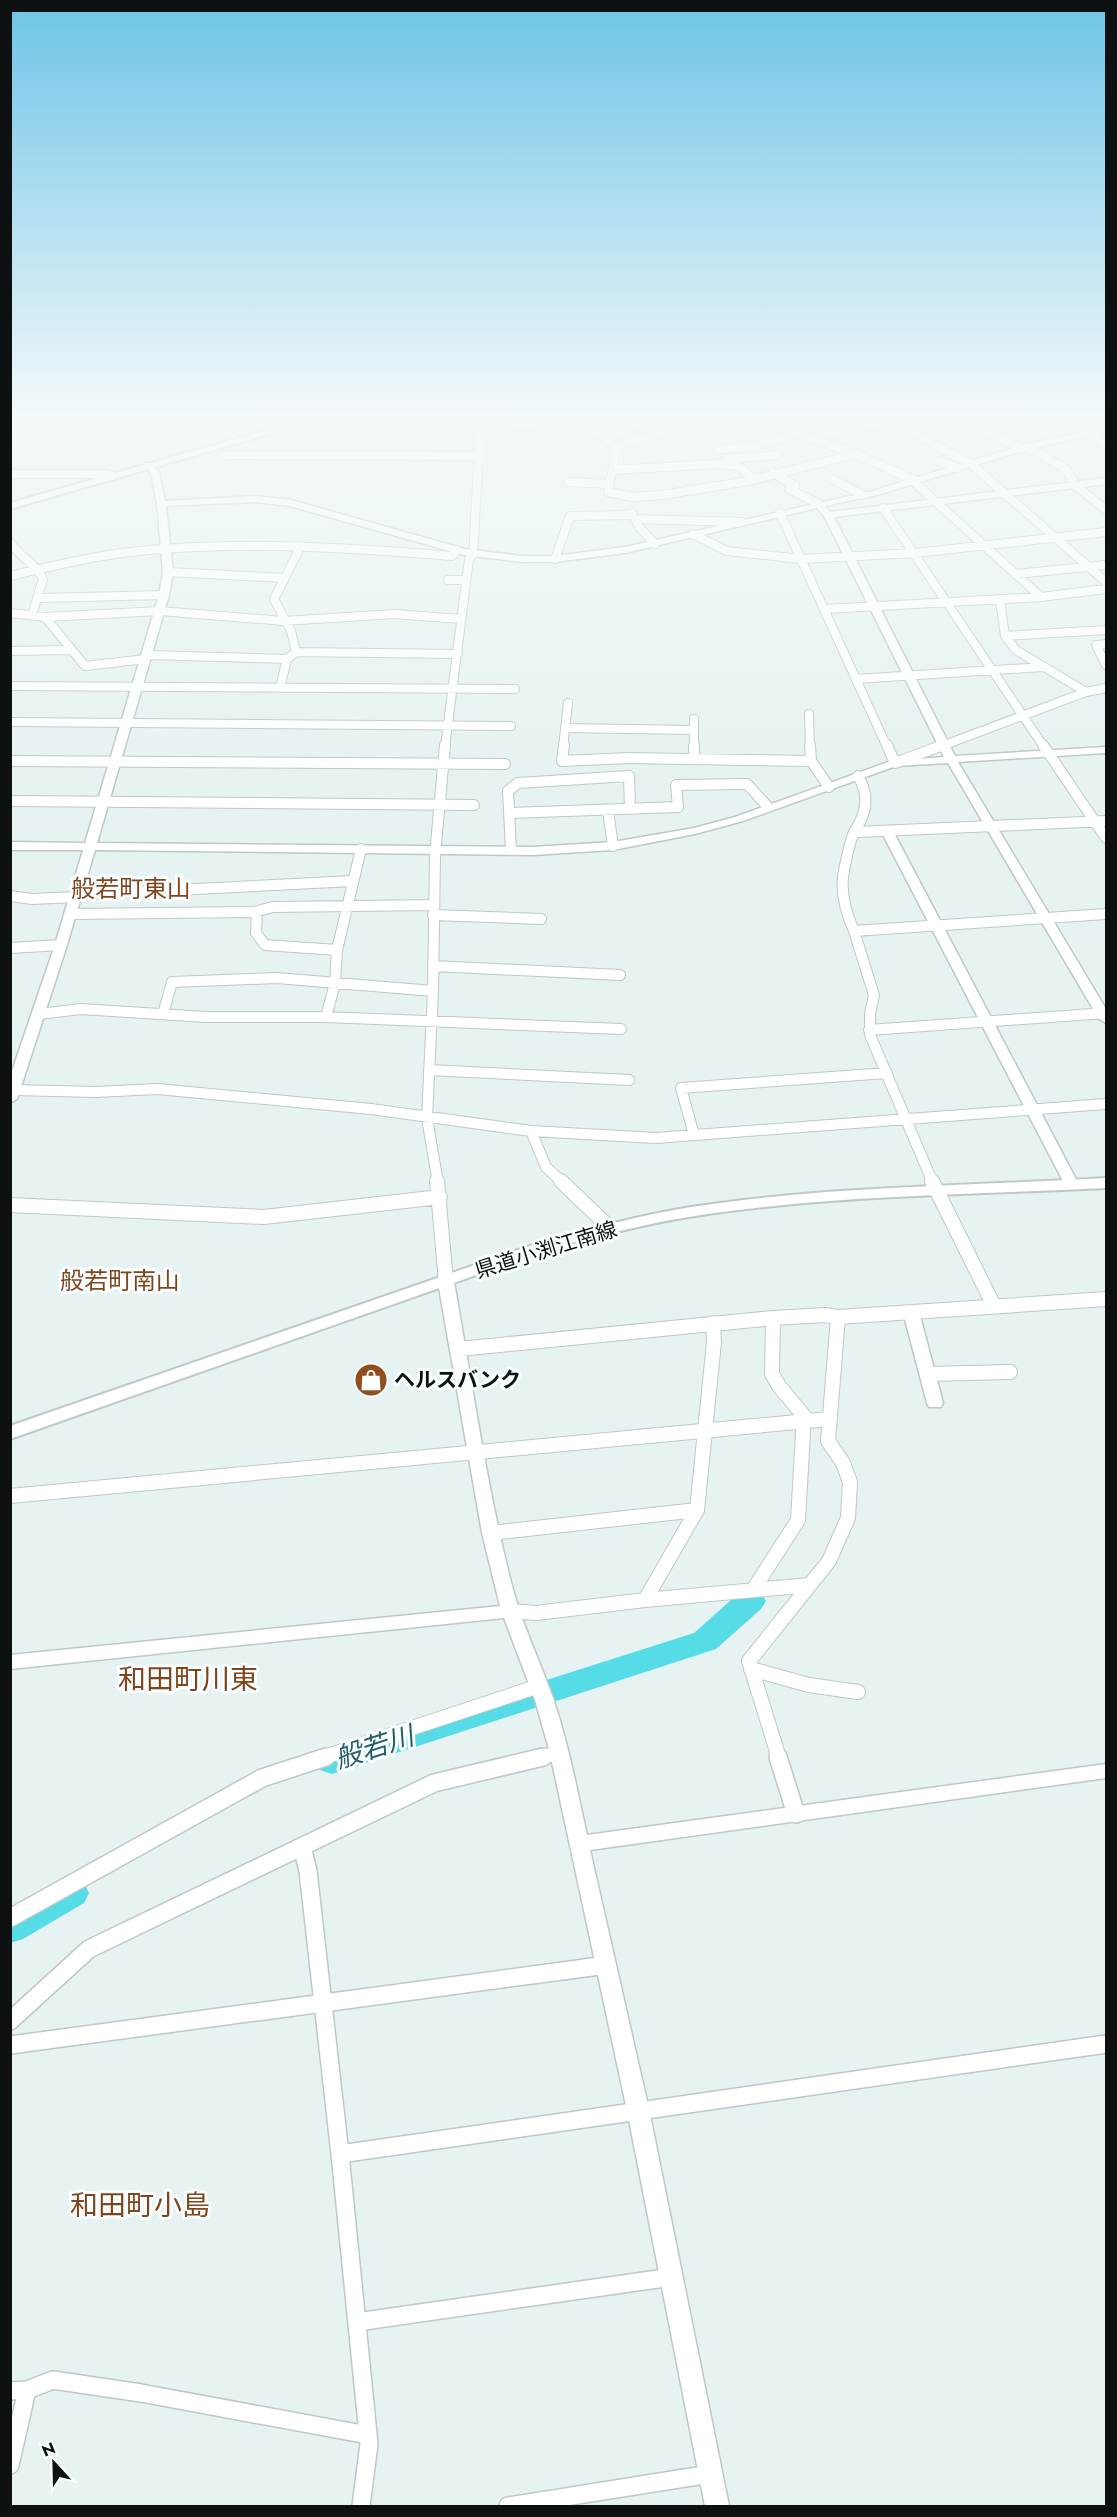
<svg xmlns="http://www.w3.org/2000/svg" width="1117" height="2517" font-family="Jost,'Noto Sans JP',sans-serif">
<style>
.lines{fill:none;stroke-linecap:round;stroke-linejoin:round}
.river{fill:#55dce6;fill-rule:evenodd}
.minor-far3-casing{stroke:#bdc8c9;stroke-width:10}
.minor-far2-casing{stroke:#bdc8c9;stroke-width:12}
.minor-far1-casing{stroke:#bdc8c9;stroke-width:16}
.minor-casing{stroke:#bdc8c9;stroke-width:20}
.tertiary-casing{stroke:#bdc8c9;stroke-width:3}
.secondary-casing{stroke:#bdc8c9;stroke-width:4}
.minor-far3{stroke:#fff;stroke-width:8}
.minor-far2{stroke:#fff;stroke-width:10}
.minor-far1{stroke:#fff;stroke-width:14}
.minor{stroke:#fff;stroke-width:17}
.tertiary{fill:#fff;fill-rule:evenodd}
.secondary{fill:#fff;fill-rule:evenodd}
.labels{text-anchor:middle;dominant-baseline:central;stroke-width:6;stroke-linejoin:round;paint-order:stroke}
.street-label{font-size:21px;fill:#0d1111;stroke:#f8feff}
.poi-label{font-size:21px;font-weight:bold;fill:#0d1111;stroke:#f8feff;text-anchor:start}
.quarter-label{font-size:24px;fill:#82451a;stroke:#f8feff}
.near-water-label{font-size:27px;font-style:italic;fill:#265e62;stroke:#f8feff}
.near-quarter-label{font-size:28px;fill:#82451a;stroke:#f8feff}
</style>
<rect width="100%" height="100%" fill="#e7f2f3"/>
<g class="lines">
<!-- river -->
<path class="river" d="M750 1590 761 1593 766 1601 761 1609 716 1649 332 1774 320 1770 315 1761 320 1752 694 1633 739 1593Z
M71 1878 84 1883 89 1893 84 1903 23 1939 10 1943V1910L58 1883Z"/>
<defs>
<path id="minor-far3" d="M568 415 577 428 603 434 614 448
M733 415 681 425 614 448 615 457 608 492 632 497 662 495 748 481 856 454
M755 415 793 432 856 454 916 481
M880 415 971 464 1106 582
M956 415 1022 449
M1062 415 1106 446
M606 437 648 421 653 415
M814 438 848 429 940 415
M1027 447 1066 469 1075 485 1106 510
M719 450 761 444 797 433
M225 455 480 456
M726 459 777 455
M939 461 957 468
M613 470 718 464 738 466 753 478
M773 473 795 486 789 489 819 504
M10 474H105L112 476
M834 480 863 495
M568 482 610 484
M914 482 1041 597
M883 508 1044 747
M632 513 639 527 655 544
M780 513 887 747
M635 519 742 522
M693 534 727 551 801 559 915 553 1106 532
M10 542C19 557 36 563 43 579L32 615
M555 559 570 516 633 515
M168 572 284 578
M1015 574 1106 565
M10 576C47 567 84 558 122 553 232 540 342 547 452 556L457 550
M448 580H466
M39 598 164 595
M1000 599 1005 636 1016 650 1086 692
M825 609 1041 597 1106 589
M10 613 45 617 160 611 284 621 394 614 461 619
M45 617 85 666 146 659
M1005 636 1106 630
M1106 644 1096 645 1106 665
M10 651 71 650
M296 652 458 654
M147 655 287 659
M856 679 1043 667
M10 686 515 689
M280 688 287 659 296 652 291 631 274 599 301 546
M809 714 810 747
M694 719V747
M10 722 511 726
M565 728 694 730
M445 747 469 559 473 554 480 434 510 426 538 425
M563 747 568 703
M939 747 1086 692 1106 688"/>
<path id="minor-far2" d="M564 745 562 761 628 758 811 761 829 787
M694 745V759
M810 745 811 761
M887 745 895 763 943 745
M1043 745 1106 838
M10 761 505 764
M10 801 474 805
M608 811 613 846
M510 813 678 807 676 785 747 784 768 807
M856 832 1106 821
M511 850 508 791 518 783 629 776 630 808
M76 895 353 881
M10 896 32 899 76 897
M257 911 256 933 265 945 337 950
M70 914 254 912 273 907 433 905
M433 915 541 919
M854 931C846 913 841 896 843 877 845 865 850 837 857 827 867 811 869 794 858 776
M10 948 61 945
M433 966 620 975
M39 1014 81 1009 206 1017H326L621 1029
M163 1014 172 982 277 978 433 991
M326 1017 335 983 337 950 361 849
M869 1030 1106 1013
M429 1070 629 1080
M14 1090 96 1092 157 1089 371 1109 531 1131 656 1138 1106 1104
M531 1131 546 1167 563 1183
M694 1135 681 1088 887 1073
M438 1183 427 1118 433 991 435 855 445 745
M933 1183 870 1035V1014L874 995 854 931 1106 914"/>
<path id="minor-far1" d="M437 1181 446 1282
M561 1181 610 1228
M932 1181 994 1306
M10 1205 264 1217 440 1197
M459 1349 773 1318 825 1315 838 1317 1106 1299
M928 1374 1010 1372
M10 1496 829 1419
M491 1533 697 1510
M753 1590 798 1520 804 1416 779 1386 772 1374 773 1318
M645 1600 697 1510 714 1342 713 1323
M510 1611 536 1613 645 1600 810 1585
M751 1669 809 1685 858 1692
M321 1758 539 1686
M537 1758 559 1753
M779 1758 749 1661 829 1561 848 1518 850 1482 843 1463 828 1441 838 1317"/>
<path id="minor" d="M778 1757 796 1814
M302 1847 308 1871 340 2154 369 2444 361 2506
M10 1918 262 1778 326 1757
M10 2021 89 1949 434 1783 543 1757
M10 2045 607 1965
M340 2154 1106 2044
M357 2322 672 2277
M10 2391 27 2390 53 2380 141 2393 368 2435
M10 2465 27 2390
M508 2506 710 2474"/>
<path id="tertiary" d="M1106 427V432L1029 449 877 495 825 506 830 512 1106 478V484L834 517 955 756 1106 747V753L958 762 1106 1009V1023L1099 1019 948 763 896 766 743 821 695 834 613 850 533 855 95 850 67 945 17 1099 10 1103V1077L55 945 83 850H10V842L85 843 159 595 163 572 157 504 151 473 144 465 145 463H151L159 472 165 501 255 496 291 500 465 549 523 556H555L625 547 872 491 1024 445ZM255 502 290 506 464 555 523 562H555L625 553 817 508 824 516 944 757 891 761 735 817 694 828 613 842 533 847 97 843 169 595 173 572 166 506Z
M887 828 893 831 1079 1185 1077 1188 1072 1189 1065 1185 881 831Z
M446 1277 454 1282C472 1382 486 1484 511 1582 521 1622 539 1659 553 1698 568 1742 577 1790 587 1835L1106 1764V1778L590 1850 649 2110 729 2506H705L627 2110 550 1753 535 1700 504 1618 10 1669V1655L500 1606 482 1533 438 1282Z
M911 1307 919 1312 943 1403 941 1407H929L927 1403 903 1312Z"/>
<path id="secondary" d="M320 415H335L10 509V503Z
M1106 1178V1188C967 1195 826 1195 689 1217 644 1224 600 1236 556 1247L10 1439V1426L544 1241C593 1228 642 1215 691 1207 828 1186 968 1186 1106 1178Z"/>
</defs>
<!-- minor-far3 casing -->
<use href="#minor-far3" class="minor-far3-casing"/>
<!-- minor-far2 casing -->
<use href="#minor-far2" class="minor-far2-casing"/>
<!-- minor-far1 casing -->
<use href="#minor-far1" class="minor-far1-casing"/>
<!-- minor casing -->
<use href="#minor" class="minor-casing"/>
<!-- tertiary casing -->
<use href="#tertiary" class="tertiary-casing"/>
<!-- secondary casing -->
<use href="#secondary" class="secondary-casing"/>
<!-- minor-far3 -->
<use href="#minor-far3" class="minor-far3"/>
<!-- minor-far2 -->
<use href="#minor-far2" class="minor-far2"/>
<!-- minor-far1 -->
<use href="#minor-far1" class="minor-far1"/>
<!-- minor -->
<use href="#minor" class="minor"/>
<!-- tertiary -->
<use href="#tertiary" class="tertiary"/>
<!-- secondary -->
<use href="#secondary" class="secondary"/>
</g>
<!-- sky -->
<linearGradient id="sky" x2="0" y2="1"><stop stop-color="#6dc4e7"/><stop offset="0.54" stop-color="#f4f9fa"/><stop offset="1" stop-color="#f4f9fa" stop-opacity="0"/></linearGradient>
<rect width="1117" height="768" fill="url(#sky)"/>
<!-- icons -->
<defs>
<symbol id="shop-disc" viewBox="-11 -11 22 22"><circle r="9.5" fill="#904d1e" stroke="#f8feff"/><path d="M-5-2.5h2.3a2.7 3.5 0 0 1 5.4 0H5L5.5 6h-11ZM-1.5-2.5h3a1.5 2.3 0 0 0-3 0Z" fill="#fff"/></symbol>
</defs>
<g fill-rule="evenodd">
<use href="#shop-disc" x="352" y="1361" width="38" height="38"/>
</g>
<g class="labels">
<!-- street labels -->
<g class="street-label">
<text transform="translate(546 1250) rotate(-17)">県道小渕江南線</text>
</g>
<!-- poi labels -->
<g class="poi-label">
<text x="394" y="1380">ヘルスバンク</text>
</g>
<!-- quarter labels -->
<g class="quarter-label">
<text x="131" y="888">般若町東山</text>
<text x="120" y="1280">般若町南山</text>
</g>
<!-- near-water labels -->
<g class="near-water-label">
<text transform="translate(374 1747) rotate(-18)">般若川</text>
</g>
<!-- near-quarter labels -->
<g class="near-quarter-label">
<text x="188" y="1679">和田町川東</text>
<text x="140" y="2205">和田町小島</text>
</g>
</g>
<!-- border -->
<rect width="1117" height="2517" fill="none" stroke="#0d1111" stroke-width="24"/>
<!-- north arrow -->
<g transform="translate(54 2463) rotate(338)" stroke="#f8feff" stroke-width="4.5" paint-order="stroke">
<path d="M0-4.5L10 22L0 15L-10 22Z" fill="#0d1111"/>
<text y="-9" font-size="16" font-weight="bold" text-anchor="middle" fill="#0d1111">N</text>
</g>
</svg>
